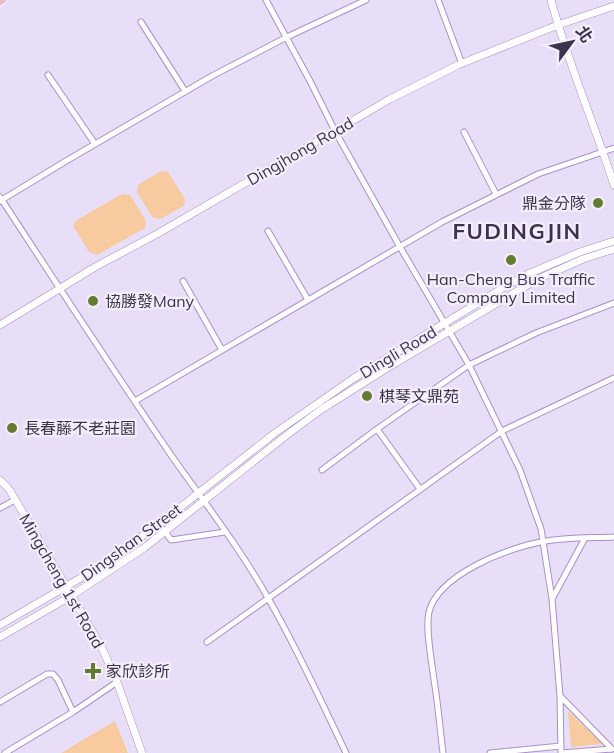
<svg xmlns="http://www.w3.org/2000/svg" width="614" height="753" font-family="Mulish,'Noto Sans TC',sans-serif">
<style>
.green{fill:#f8ca9f}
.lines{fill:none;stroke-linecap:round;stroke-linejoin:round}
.minor-casing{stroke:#aa8ecb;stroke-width:7}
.tertiary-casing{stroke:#aa8ecb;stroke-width:8}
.primary-casing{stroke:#fff;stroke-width:10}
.minor{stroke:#fff;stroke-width:5}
.tertiary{stroke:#fff;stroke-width:7}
.primary{stroke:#efbac7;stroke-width:8}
.poi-dot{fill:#637c2f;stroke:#f3eefb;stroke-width:2}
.labels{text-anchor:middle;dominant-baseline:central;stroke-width:4.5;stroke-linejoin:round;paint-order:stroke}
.street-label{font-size:16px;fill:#3d324b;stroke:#f3eefb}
.poi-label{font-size:16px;fill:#3d324b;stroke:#f3eefb;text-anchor:start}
.district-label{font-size:22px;font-weight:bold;letter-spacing:1.5px;fill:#3d324b;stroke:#f3eefb}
</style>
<rect width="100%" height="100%" fill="#e9def8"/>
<!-- green -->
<path class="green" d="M161 171 168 172 185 199 184 206 160 219 152 217 137 192 138 185Z
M122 194 130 195 146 221 145 228 97 255 89 252 73 226 77 220Z
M568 711 603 744 571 747Z
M115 721 128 753H61Z"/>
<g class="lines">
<defs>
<path id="minor" d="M266 0 310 81 335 131 400 247 469 365 520 470 541 529 552 599 560 696 561 753
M438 0 462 64
M141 22 185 91
M48 75 95 144
M464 132 496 194
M0 197C56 283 113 370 171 455 204 502 240 548 268 598 297 648 321 701 346 753
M0 201 66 161 212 76 287 37 366 0
M268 231 308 300
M183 281 222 350
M135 401 442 222 538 174 614 148
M377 429 420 489
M322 470 377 429 469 365 536 333 614 303
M0 508 15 500
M164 530 171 540 225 532
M552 599 585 538
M207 642 502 431 614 378
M560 696 612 749
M0 702 47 674H53L58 680 73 712
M5 753 73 712 117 682
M443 753C440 729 438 704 434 680 432 662 425 629 429 612 438 575 507 548 541 542 564 537 590 538 614 537
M490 753 561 746
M561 753 612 749"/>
<path id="tertiary" d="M551 0C568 63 594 123 614 185
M0 325 95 267 157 234 390 99 458 65 480 56 558 25 614 6
M0 480 9 489 101 646 117 682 142 753
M0 625 96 569 159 524 275 433 354 378 501 289 528 274 580 252 614 241
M0 637 71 596 144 548 292 431 322 409 387 368 536 280 583 259 614 249"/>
<path id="primary" d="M0 1 2 0"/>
</defs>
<!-- minor casing -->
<use href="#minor" class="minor-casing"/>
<!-- tertiary casing -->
<use href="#tertiary" class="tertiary-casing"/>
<!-- primary casing -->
<use href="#primary" class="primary-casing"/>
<!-- minor -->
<use href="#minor" class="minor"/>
<!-- tertiary -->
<use href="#tertiary" class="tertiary"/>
<!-- primary -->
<use href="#primary" class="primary"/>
</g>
<!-- markers -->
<g class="poi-dot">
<circle cx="598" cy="203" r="6"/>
<circle cx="511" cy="260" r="6"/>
<circle cx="93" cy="301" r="6"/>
<circle cx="367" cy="396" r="6"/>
<circle cx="12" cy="428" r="6"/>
<path d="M90 662h6v6h6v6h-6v6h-6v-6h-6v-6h6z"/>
</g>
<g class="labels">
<!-- street labels -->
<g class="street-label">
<text transform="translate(300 151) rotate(-30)">Dingjhong Road</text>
<text transform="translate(398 352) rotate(-31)">Dingli Road</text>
<text transform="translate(131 542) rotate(-36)">Dingshan Street</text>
<text transform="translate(62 581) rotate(60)">Mingcheng 1st Road</text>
</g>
<!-- poi labels -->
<g class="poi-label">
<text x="586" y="203" text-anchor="end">鼎金分隊</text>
<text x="511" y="279" text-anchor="middle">Han-Cheng Bus Traffic<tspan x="511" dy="18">Company Limited</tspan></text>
<text x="105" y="301">協勝發Many</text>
<text x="379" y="396">棋琴文鼎苑</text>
<text x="24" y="428">長春藤不老莊園</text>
<text x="106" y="671">家欣診所</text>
</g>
<!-- district labels -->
<g class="district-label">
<text x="517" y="231">FUDINGJIN</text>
</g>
</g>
<!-- north arrow -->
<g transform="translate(572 42) rotate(57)" stroke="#f3eefb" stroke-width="4.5" paint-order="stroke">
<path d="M0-4.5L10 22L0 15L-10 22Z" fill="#3d324b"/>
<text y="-9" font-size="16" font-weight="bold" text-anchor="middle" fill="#3d324b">北</text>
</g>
</svg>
